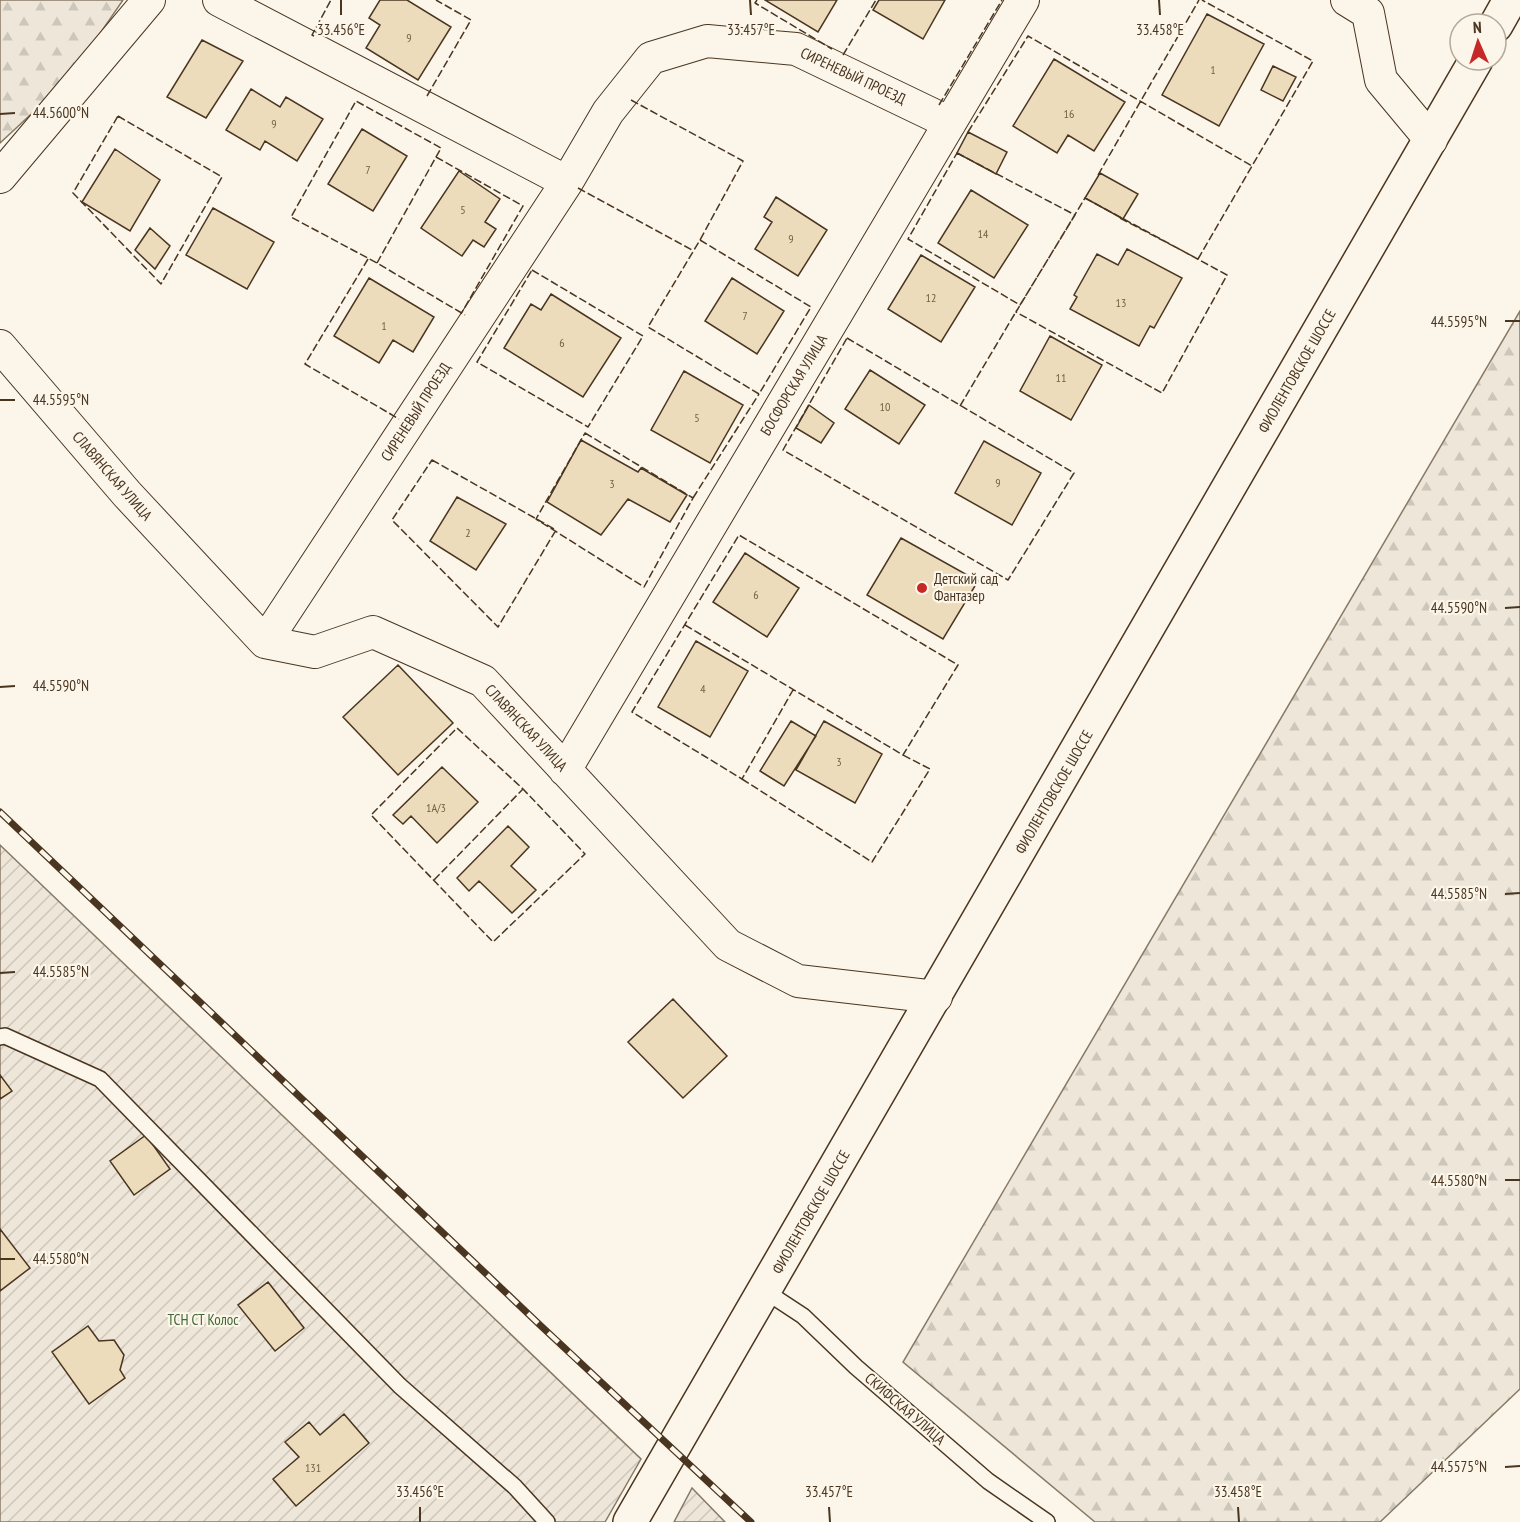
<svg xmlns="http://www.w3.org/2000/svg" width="1520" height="1522" font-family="'PT Sans Narrow',sans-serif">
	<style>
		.forest { fill: url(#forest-firs); stroke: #887966; stroke-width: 1.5 }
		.garden { fill: url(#garden-furrows); stroke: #887966; stroke-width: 1.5 }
		.building { fill: #ecdcbc; stroke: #4a3520; stroke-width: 1.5 }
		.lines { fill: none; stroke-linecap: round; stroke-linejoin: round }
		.lane-casing { stroke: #4a3520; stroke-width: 18 }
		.street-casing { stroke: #4a3520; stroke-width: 34 }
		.secondary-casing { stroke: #4a3520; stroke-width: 36 }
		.lane { stroke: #fbf6e9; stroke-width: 15 }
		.street { stroke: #fbf6e9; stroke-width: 32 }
		.secondary { stroke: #fbf6e9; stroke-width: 33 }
		.rail-casing { stroke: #4a3520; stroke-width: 7 }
		.rail { stroke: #fbf6e9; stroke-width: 4.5; stroke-dasharray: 14; stroke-linecap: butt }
		.fence { stroke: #4a3520; stroke-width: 1.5; stroke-dasharray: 8 3; stroke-linecap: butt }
		.ticks { fill: none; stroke: #4a3520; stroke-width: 2 }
		.poi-dot { fill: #c62828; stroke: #fbf6e9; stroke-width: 2 }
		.labels { text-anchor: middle; stroke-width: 4.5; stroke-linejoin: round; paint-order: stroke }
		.number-label { font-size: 12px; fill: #725f47 }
		.street-label { font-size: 15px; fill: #4a3520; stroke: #fbf6e9 }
		.poi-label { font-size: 15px; fill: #4a3520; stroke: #fbf6e9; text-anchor: start }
		.park-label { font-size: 15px; fill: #436837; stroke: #fbf6e9 }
		.ticks-label { font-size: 15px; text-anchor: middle; fill: #4a3520; stroke: #fbf6e9; stroke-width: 4.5; stroke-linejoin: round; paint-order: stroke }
	</style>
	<defs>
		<pattern id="forest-firs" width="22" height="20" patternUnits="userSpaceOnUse" patternTransform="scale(1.5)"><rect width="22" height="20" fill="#ede6d9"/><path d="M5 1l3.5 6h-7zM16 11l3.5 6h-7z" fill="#cdc6ba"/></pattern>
		<pattern id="garden-furrows" width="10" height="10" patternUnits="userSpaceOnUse" patternTransform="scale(1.5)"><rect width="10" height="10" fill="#ede6d9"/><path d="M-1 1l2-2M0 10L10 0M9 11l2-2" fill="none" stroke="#cdc6ba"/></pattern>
	</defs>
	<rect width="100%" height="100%" fill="#fbf6e9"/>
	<path class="forest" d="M0,0H123L68,80L0,143Z
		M1520,311V1389L1380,1522H1095L903,1362Z"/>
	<path class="garden" d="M0,845L641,1459L605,1522H0Z
		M692,1488L725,1522H674Z"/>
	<path class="building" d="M380,0H407L451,27L418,80L366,48L380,25L369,18Z
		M765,0H837L818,32Z
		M879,0H945L923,39L873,10Z
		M1207,14L1264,44L1219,126L1162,95Z
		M202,40L243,61L206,118L167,97Z
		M1054,59L1125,102L1094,151L1068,135L1057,153L1013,126Z
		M1273,66L1296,77L1283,101L1261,90Z
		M251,89L280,107L286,97L323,119L297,161L265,141L260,150L226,130Z
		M362,129L407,156L373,211L328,184Z
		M968,132L1007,152L996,174L957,153Z
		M115,149L160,180L130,231L82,202Z
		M459,171L500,199L485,222L496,229L484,247L473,240L462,256L421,228Z
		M1100,173L1138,194L1123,219L1085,198Z
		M971,190L1028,225L994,278L938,243Z
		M776,197L827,230L798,276L755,249L772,222L764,217Z
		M213,208L274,242L247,289L186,255Z
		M150,228L170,246L155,269L135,250Z
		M1127,249L1182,278L1154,328L1150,326L1139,346L1070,309L1077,297L1074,295L1097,254L1118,265Z
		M921,255L975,287L941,342L888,309Z
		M369,278L434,317L413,352L393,340L379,363L334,336Z
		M732,278L784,311L757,354L705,321Z
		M551,294L621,338L583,397L504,348L531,304L541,310Z
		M1050,336L1102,365L1071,420L1020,391Z
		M870,370L925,405L899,444L845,409Z
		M684,371L743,405L710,463L651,430Z
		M809,405L834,423L821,443L796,428Z
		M581,440L638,472L641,468L687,495L670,522L628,499L601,535L547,502Z
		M984,441L1041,473L1012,525L955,493Z
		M457,497L506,524L476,570L430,541Z
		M901,538L978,581L943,639L867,595Z
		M745,553L799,588L767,637L713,602Z
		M696,641L748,671L710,737L658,707Z
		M398,665L453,723L398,775L343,717Z
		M791,721L816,736L784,786L760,771Z
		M824,721L882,754L855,803L796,770Z
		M442,767L478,802L437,843L411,816L403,824L393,815Z
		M508,826L529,847L511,866L536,890L512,913L479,881L469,891L457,878Z
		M673,999L727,1056L683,1098L628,1042Z
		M0,1075L12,1091L0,1099Z
		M146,1135L170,1169L134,1195L110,1161Z
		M0,1229L30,1268L0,1291Z
		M268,1282L304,1328L275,1351L238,1305Z
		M88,1326L99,1341L114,1340L124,1355L120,1370L125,1378L89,1404L52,1352Z
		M344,1414L369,1443L296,1506L273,1479L299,1457L285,1442L309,1422L320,1435Z"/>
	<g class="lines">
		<g class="lane-casing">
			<path id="lane" d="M0,1037L5,1036L100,1079L400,1386L515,1487L547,1522
				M765,1291L803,1316L856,1367L988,1481L1047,1522"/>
		</g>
		<g class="street-casing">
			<path id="street" d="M219,0L567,182
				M1347,0L1368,13L1381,80L1431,140
				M0,177L149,0
				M0,346L127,494L265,642L315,652L373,632L483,681L728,945L798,981L936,997
				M265,642L567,182L608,112L651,58L707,41L796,49L950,123
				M565,770L1023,0"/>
		</g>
		<g class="secondary-casing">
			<path id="secondary" d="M1496,25L1510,0
				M630,1522L1476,60"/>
		</g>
		<use href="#lane" class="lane"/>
		<use href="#street" class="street"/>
		<use href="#secondary" class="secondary"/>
		<g class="rail-casing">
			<path id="rail" d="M0,812L541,1326L751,1522"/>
		</g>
		<use href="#rail" class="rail"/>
		<path class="fence" d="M757,0L755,3L832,49
			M314,36L312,35L331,0
			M843,55L876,0
			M427,96L471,20L436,0
			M631,100L743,161L700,240
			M939,105L1002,0
			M118,116L222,177L161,284L73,193Z
			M968,132L1028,36L1252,166
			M957,153L1075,215L1020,305L908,239Z
			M436,157L523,206L461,314
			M1098,175L1199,0
			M578,188L694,251
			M1085,198L1227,275L1162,393L1016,312Z
			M1120,218L1198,259L1313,61L1202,0
			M700,240L811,307L759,394L648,327Z
			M368,259L305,364L399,419
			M377,263L441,148L356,101L291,217L377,263L465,315
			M532,270L643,336L588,427L477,362Z
			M847,338L1074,473L1008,580L783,450Z
			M960,406L1017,310
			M585,433L693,498L644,587L536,519Z
			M432,460L556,530L498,627L392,520Z
			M693,498L759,394
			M685,625L903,755L958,665L739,535L632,712L742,779L793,690
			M742,779L872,862L930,769L903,755
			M434,880L523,789L457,728L371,815L493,942L585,854L523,789"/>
	</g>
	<path class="ticks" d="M341,0V15M750,0L751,15M1159,0L1160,15M0,114L15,113M1505,321H1520M0,400H15M1505,608L1520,607M0,687L15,686M1505,894L1520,893M0,973L15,972M1505,1180H1520M0,1259H15M1505,1467L1520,1466M420,1507V1522M829,1507L830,1522M1238,1507L1239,1522"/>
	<circle class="poi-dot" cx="922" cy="588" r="6"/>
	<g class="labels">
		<g class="number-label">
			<text x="409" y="42">9</text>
			<text x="1213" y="74">1</text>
			<text x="1069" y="118">16</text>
			<text x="274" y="128">9</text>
			<text x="368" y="174">7</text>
			<text x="463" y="214">5</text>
			<text x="983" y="238">14</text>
			<text x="791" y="243">9</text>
			<text x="931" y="302">12</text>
			<text x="1121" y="307">13</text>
			<text x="745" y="320">7</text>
			<text x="384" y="330">1</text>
			<text x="562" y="347">6</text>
			<text x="1061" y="382">11</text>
			<text x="885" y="411">10</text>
			<text x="697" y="422">5</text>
			<text x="998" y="487">9</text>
			<text x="612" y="488">3</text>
			<text x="468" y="537">2</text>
			<text x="756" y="599">6</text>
			<text x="703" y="693">4</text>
			<text x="839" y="766">3</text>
			<text x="436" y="812">1А/3</text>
			<text x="313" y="1472">131</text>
		</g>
		<g class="street-label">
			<text transform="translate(853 76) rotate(25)" y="5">СИРЕНЕВЫЙ ПРОЕЗД</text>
			<text transform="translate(1297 371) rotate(-60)" y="5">ФИОЛЕНТОВСКОЕ ШОССЕ</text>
			<text transform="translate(794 385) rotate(-59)" y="5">БОСФОРСКАЯ УЛИЦА</text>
			<text transform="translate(416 412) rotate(-57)" y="5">СИРЕНЕВЫЙ ПРОЕЗД</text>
			<text transform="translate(112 476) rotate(49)" y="5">СЛАВЯНСКАЯ УЛИЦА</text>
			<text transform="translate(526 728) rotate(47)" y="5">СЛАВЯНСКАЯ УЛИЦА</text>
			<text transform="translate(1054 792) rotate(-60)" y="5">ФИОЛЕНТОВСКОЕ ШОССЕ</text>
			<text transform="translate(811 1212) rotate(-60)" y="5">ФИОЛЕНТОВСКОЕ ШОССЕ</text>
			<text transform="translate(905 1409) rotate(41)" y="5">СКИФСКАЯ УЛИЦА</text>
		</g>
		<g class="poi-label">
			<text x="934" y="584">Детский сад<tspan x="934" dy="17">Фантазер</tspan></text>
		</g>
		<g class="park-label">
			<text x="203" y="1325">ТСН СТ Колос</text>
		</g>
	</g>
	<g class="ticks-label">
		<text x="341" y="35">33.456°E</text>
		<text x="751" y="35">33.457°E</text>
		<text x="1160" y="35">33.458°E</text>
		<text x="61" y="118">44.5600°N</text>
		<text x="1459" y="327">44.5595°N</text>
		<text x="61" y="405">44.5595°N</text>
		<text x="1459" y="613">44.5590°N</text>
		<text x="61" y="691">44.5590°N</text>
		<text x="1459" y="899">44.5585°N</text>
		<text x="61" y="977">44.5585°N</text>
		<text x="1459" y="1186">44.5580°N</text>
		<text x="61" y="1264">44.5580°N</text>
		<text x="1459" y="1472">44.5575°N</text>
		<text x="420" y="1497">33.456°E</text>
		<text x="829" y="1497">33.457°E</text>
		<text x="1238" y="1497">33.458°E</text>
	</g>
	<g transform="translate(1478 42) rotate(357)"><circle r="28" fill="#fbf6e9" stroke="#b4a999" stroke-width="1.5"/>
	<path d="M0-4.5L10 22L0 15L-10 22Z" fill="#c62828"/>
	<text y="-9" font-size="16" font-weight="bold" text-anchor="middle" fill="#4a3520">N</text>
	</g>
</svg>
